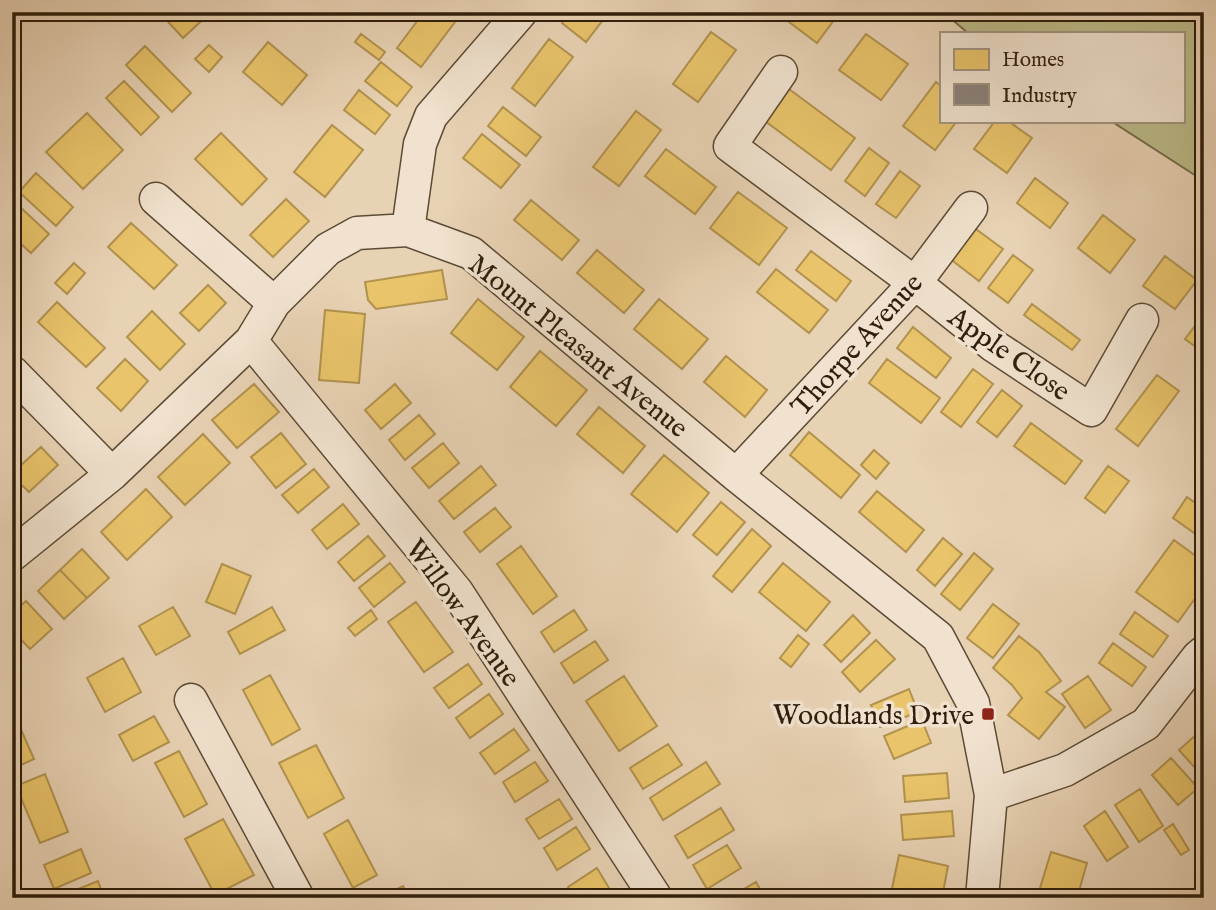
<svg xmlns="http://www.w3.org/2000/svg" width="1216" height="910" font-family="'IM FELL English',serif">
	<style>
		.green { fill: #bbba89; stroke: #746c4a; stroke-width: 2 }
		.homes { fill: #e9c46a; stroke: #b1924e; stroke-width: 2 }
		.industry { fill: #8a817c; stroke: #6e635a; stroke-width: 2 }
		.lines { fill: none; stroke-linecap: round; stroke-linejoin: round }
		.minor-casing { stroke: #5c4b35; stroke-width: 35 }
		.minor { stroke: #f0e2ce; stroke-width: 32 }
		.poi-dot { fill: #8f2418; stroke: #f0e2ce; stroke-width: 2.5 }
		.labels { text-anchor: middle; stroke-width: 7; stroke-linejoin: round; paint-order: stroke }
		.street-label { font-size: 28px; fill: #2e1e0b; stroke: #f0e2ce }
		.poi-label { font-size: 28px; fill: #2e1e0b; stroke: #f0e2ce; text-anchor: end }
	</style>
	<rect width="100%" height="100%" fill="#e8d2b4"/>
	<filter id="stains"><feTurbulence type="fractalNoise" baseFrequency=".00286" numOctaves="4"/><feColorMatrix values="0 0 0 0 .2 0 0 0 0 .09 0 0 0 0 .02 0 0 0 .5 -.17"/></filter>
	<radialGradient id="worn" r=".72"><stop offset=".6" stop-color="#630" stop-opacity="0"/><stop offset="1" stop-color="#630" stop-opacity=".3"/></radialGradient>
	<path class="green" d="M943,12H1204V181L1111,121H1183V33H968Z"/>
	<path class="homes" d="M159,12H211L183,38Z
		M424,12H450L458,18L421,67L397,48Z
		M570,12H609L586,42L562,23Z
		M753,12H771L765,21Z
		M795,12H840L817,43L789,22Z
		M711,32L736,50L698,102L673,84Z
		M361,34L385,52L379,60L355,42Z
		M866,34L908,64L881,100L839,70Z
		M549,39L573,57L535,106L512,88Z
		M268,42L307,75L282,105L243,72Z
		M209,45L222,57L209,72L195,59Z
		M145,46L191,93L172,112L126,65Z
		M381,62L412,87L397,106L365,81Z
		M124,81L159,117L141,135L106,98Z
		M936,82L941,86V121H957L935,150L903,126Z
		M789,89L855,138L831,170L765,121Z
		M359,90L390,115L375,134L344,110Z
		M503,107L541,137L526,156L488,126Z
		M636,111L661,130L619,186L593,167Z
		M87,113L123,150L83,189L46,152Z
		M995,121H1008L1032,138L1007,173L974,149Z
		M332,125L363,150L325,197L294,172Z
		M221,133L267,179L242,205L195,159Z
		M482,134L520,165L501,188L463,158Z
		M869,148L889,163L865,196L845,181Z
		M666,149L716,187L695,214L645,176Z
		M900,171L920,186L896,218L876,204Z
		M36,173L73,207L56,226L19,192Z
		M1035,178L1068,203L1050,228L1017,203Z
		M738,192L787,228L759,265L710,228Z
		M286,199L309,221L273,257L250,235Z
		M531,200L579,240L562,260L514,220Z
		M19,206L49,234L31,253L12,236V213Z
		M1103,215L1135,240L1110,273L1078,248Z
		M131,223L177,265L154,289L108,247Z
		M973,227L1003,249L979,281L949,258Z
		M597,250L644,290L624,313L577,273Z
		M811,251L851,281L836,301L796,270Z
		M1013,255L1033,270L1008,303L988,288Z
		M1165,256L1197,280L1175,309L1143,286Z
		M74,263L85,273L67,294L55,283Z
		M776,269L828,310L809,333L757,292Z
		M442,270L447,299L376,309L368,300L365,282Z
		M208,285L226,303L199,331L180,313Z
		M478,299L524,337L497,370L451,333Z
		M659,299L708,339L682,369L634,329Z
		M57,302L105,348L86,367L38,322Z
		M1032,304L1080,340L1072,350L1024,315Z
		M325,310L365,314L359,383L319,380Z
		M152,311L185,344L160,370L127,337Z
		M1204,314V353L1185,339Z
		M913,327L951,358L936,378L897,348Z
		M540,351L587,390L556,426L510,387Z
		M726,356L767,390L745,417L704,382Z
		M125,359L148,381L121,411L97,388Z
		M887,359L940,398L921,423L869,383Z
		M973,369L993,384L961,427L941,412Z
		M1157,375L1179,391L1138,446L1116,429Z
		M254,384L279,412L237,448L212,420Z
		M395,384L411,403L381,429L365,410Z
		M1002,390L1022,406L997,437L977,422Z
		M599,407L645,446L623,473L577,434Z
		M419,415L435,434L405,460L389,440Z
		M1031,423L1082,461L1065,484L1014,446Z
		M809,432L860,475L841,498L790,455Z
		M281,433L306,464L276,488L251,457Z
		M203,434L230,463L185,505L158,477Z
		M443,443L459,463L429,488L412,468Z
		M41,447L58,465L29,492L23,486L15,492L12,489V455L21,465Z
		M874,450L889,463L876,479L861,465Z
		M664,455L709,493L677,532L631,494Z
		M481,466L496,485L454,519L439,501Z
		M1108,466L1129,481L1105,513L1085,498Z
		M314,469L329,487L298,513L282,495Z
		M146,489L172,517L127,560L101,532Z
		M877,491L924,530L906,552L859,512Z
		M1187,497L1204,509V540L1173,518Z
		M721,502L745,522L717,555L693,535Z
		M343,504L359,524L327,549L312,530Z
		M495,508L511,527L480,552L464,532Z
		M752,529L771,546L732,592L713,576Z
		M368,536L385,556L354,581L338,562Z
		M943,538L962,554L935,586L917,570Z
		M1174,540L1204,562V586L1178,622L1136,592Z
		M521,546L557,596L533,614L497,564Z
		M82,549L109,578L87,598L60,570Z
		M974,553L993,569L960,610L941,594Z
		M390,563L405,582L374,607L359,588Z
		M783,563L830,602L806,631L759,592Z
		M222,564L251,576L235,614L206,602Z
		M60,570L87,598L64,619L38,591Z
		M26,601L52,629L30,649L12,630V614Z
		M416,602L453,652L424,672L388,622Z
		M993,604L1019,624L993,658L967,638Z
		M173,607L190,636L156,655L139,626Z
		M272,607L285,630L240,654L228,632Z
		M371,610L377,619L355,636L348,628Z
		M574,610L587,630L554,652L541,632Z
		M1135,612L1168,636L1153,657L1120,634Z
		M853,615L870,633L841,662L824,645Z
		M798,635L809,644L791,667L780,658Z
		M1019,636L1039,652L1061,681L1046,692L1065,707L1039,739L1008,715L1022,698L1012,685L993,668Z
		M876,640L895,659L860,692L842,672Z
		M595,641L608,660L574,683L561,663Z
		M1113,643L1146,667L1132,686L1099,663Z
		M123,658L141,692L105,712L87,678Z
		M468,664L482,684L449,708L434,688Z
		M270,675L300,729L272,745L243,690Z
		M624,676L657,726L619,751L586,701Z
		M1088,676L1111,710L1085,728L1062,694Z
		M909,689L918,712L880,727L871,705Z
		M489,694L503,714L470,738L456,718Z
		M12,709L34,759L12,769Z
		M154,716L169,742L133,761L119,735Z
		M922,720L931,743L894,759L884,736Z
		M514,729L529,750L495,774L480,753Z
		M1197,734L1204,742V778L1179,750Z
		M668,744L682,765L643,789L630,768Z
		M316,745L344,798L308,818L279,763Z
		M179,751L207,804L184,817L155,763Z
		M1171,758L1198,788L1178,805L1152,775Z
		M535,762L548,781L515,802L503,782Z
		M706,762L720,784L663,820L650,798Z
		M947,773L949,798L905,802L903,776Z
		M45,774L68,832L40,843L16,786Z
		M1140,789L1163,826L1139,842L1115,805Z
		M559,799L572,819L539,839L526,819Z
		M721,808L734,830L688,858L675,836Z
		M952,811L954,836L903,840L901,815Z
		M1105,811L1128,847L1107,861L1084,826Z
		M223,819L254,875L215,895L185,839Z
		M348,820L377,875L353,888L324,834Z
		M1173,824L1189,850L1181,855L1164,830Z
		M576,827L590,849L557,870L544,848Z
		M727,845L741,868L707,889L693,865Z
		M81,849L91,873L54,889L44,865Z
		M1051,852L1087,863L1077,898H1037Z
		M899,855L948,866L942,898H890Z
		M597,868L615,898H575L568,887Z
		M98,881L104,898H56Z
		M756,882L765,898H729Z
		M403,886L409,898H379Z"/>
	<path class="industry" d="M1204,436V454L1195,447Z"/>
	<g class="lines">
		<g class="minor-casing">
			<path id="minor" d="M781,72L730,146L915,283L994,346L1091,410L1142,320
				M156,199L274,303
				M408,230L420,144L431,116L521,12
				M251,341L457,592L656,898
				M12,372L112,474
				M736,475L915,283L971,208
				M12,555L112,474L251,341L274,303L328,249L357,233L408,230L471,253L736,475L938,637L973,703L991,795L982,898
				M191,700L298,898
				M991,795L1065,770L1146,724L1198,657L1204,652"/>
		</g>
		<use href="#minor" class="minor"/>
	</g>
	<rect class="poi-dot" x="981" y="707" width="14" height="14" rx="3.5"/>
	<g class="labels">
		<g class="street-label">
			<text transform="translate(856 344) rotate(-48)" y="10">Thorpe Avenue</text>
			<text transform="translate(579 345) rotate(39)" y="10">Mount Pleasant Avenue</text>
			<text transform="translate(1010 353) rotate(35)" y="10">Apple Close</text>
			<text transform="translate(464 612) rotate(54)" y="10">Willow Avenue</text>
		</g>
		<g class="poi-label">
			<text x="974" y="724">Woodlands Drive</text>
		</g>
	</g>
	<rect width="1216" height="910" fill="none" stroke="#e8d2b4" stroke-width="42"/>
	<rect x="14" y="14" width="1188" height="882" fill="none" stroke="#2e1e0b" stroke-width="3.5"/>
	<rect x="21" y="21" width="1174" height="868" fill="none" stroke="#2e1e0b" stroke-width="2"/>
	<rect x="940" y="32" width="245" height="91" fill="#f0e2ce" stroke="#a29480" stroke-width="2"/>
	<rect x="954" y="49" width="35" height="21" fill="#e9c46a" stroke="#a29480" stroke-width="2"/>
	<text x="1002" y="66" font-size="21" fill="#2e1e0b">Homes</text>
	<rect x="954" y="84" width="35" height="21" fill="#8a817c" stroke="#a29480" stroke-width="2"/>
	<text x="1002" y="102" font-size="21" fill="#2e1e0b">Industry</text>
	<rect width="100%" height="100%" filter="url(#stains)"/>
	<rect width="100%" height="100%" fill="url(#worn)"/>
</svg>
